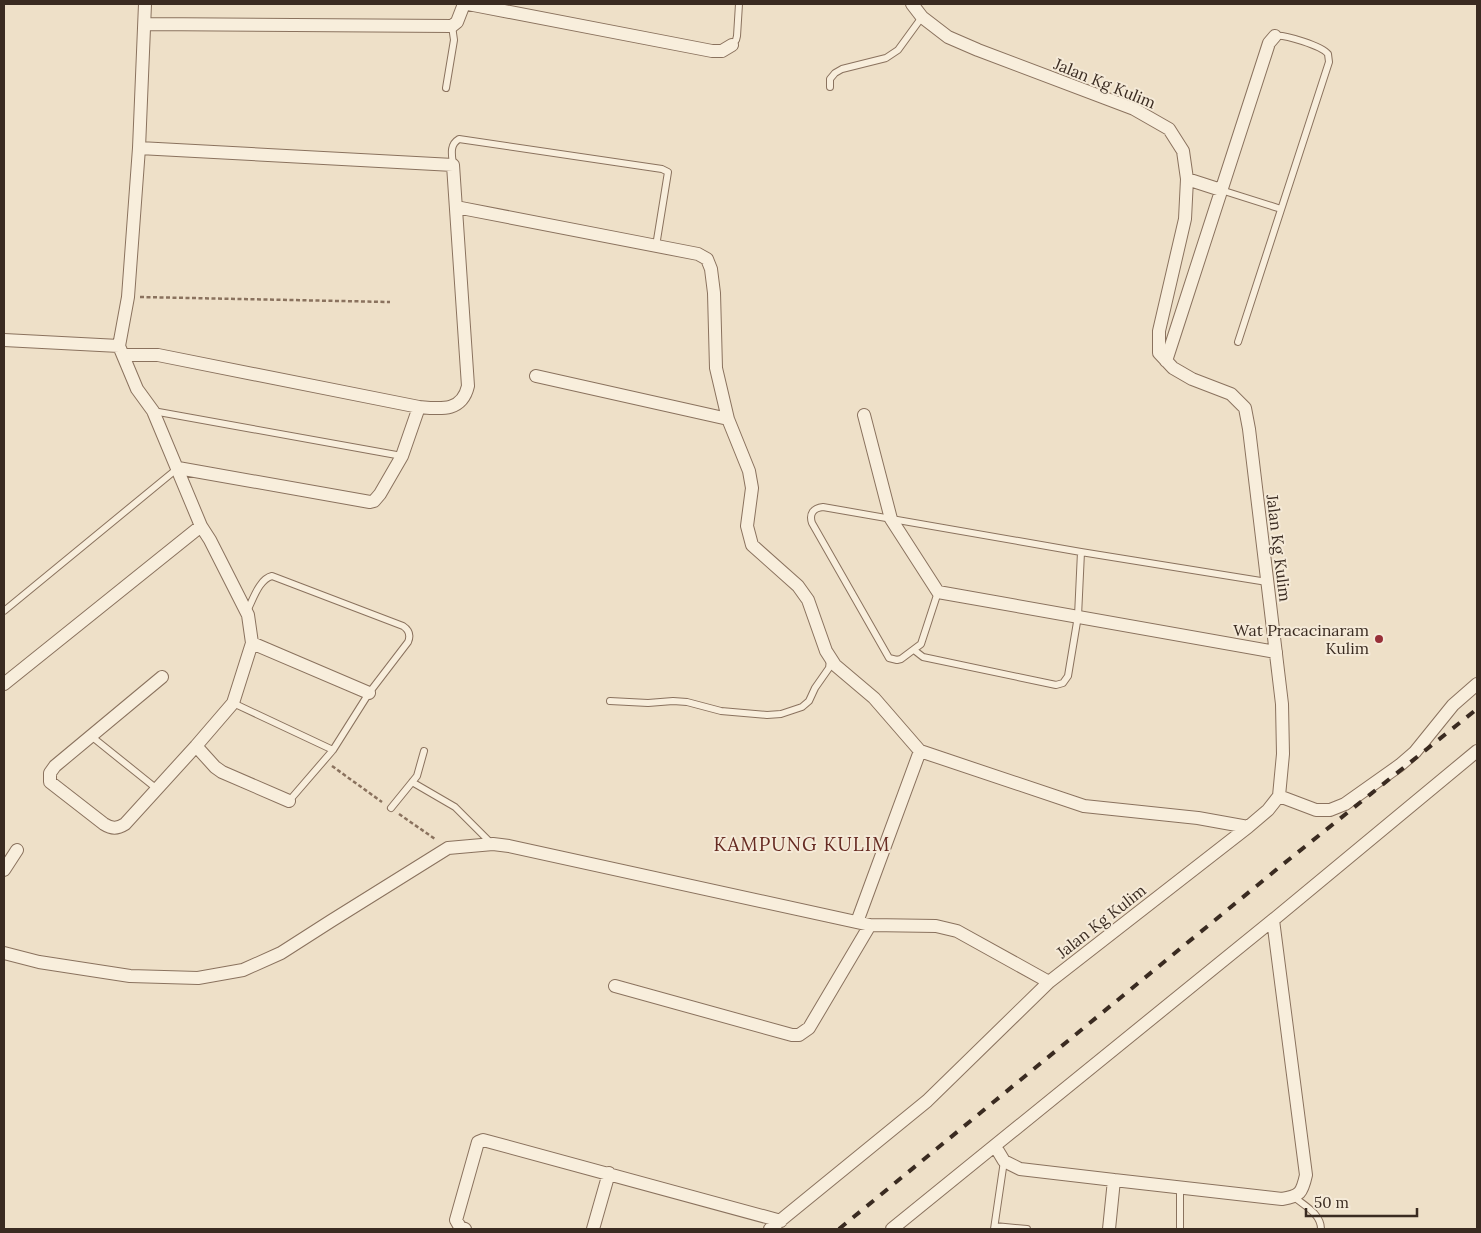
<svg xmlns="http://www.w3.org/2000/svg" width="1481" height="1233" font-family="Lora,serif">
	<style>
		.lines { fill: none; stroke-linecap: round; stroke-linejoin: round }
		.service-casing { stroke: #8a725e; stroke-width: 8 }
		.minor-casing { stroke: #8a725e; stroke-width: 14 }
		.path { stroke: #8a725e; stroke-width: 2.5; stroke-dasharray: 4 2.5; stroke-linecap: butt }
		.service { stroke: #f8eedc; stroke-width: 6 }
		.minor { stroke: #f8eedc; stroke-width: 12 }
		.rail { stroke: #3a2b21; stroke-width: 4; stroke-dasharray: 9 9; stroke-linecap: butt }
		.poi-dot { fill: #972f38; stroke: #f5ead8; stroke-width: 2 }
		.labels { text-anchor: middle; stroke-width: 4; stroke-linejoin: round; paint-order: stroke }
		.street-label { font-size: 16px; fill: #3a2b21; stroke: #f5ead8 }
		.poi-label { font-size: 16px; fill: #3a2b21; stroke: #f5ead8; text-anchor: end }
		.quarter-label { font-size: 19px; letter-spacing: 1px; fill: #662a21; stroke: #f5ead8 }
	</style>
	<rect width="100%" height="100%" fill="#eee0c8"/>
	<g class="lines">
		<g class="service-casing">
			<path id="service" d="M732,45L736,40L737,36L739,4
				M830,87V79L835,73L842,69L886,58L898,50L922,17
				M446,88L454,40L452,26
				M453,165C452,155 449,145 459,139L662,169L668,172L656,246
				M1221,190L1281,209
				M1238,342L1329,62L1328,54C1322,46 1284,34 1275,36
				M153,411L402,456
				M938,592L921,644L901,659L897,660L889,658L812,523C809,514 813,508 823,507L1081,552L1267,582
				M4,611L178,468
				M247,611C253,600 259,579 272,576L403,626C409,630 411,635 408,642L369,693L333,750L289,801
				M914,650L923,657L1056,685L1063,683L1068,676L1078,616L1081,552
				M610,701L648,703L673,701L687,702L721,711L767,715L781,714L802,707L809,701L815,688L829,668L830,660
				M233,703L333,750
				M91,736L157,789
				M412,782L455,807L492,844
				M391,808L417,776L424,751
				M1180,1187V1229
				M1294,1197C1305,1206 1321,1214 1321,1229
				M995,1226L1027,1229
				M994,1229L1004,1161"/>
		</g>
		<g class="minor-casing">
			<path id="minor" d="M145,4L139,148L128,297L119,346L137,389L153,411L201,526L210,540L248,615L252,643L233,703L196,746L125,824C117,829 112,829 104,824L50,782V773L55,766L162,677
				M468,4L712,51H722L732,45
				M145,24L452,26L457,22L464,4
				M139,148L453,165L468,386C462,412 441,409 419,407
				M1187,179L1221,190
				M456,207L698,254L707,259L711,269L714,293L716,368L728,419L749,471L752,488L747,526L752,545L798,586L808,600L826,651L835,665L874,698L920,751L1084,806L1198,818L1248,827
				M4,340L119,346
				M123,355H158L419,407L402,456L380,494L374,501L370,502L178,468
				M1166,361L1269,43L1275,36
				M536,376L728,419
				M864,415L891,519L938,592L1276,652
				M252,643L369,693
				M4,684L201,526
				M196,746L215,767L222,772L289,801
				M1279,796L1316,810H1330L1345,804L1400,765L1415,752L1453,705L1477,684
				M4,870L17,850
				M857,922L920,751
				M4,953L39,962L130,976L198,978L243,970L281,953L331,921L448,848L493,844L509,846L870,925L936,926L957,931L1049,982
				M615,986L792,1035H799L809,1028L870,925
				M995,1146L1004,1161L1020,1169L1114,1180L1109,1229
				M1114,1180L1282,1199C1300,1196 1302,1193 1306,1175L1273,920
				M465,1229L460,1227L456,1220L478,1142L483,1140L781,1221
				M593,1229L609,1173
				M770,1229L927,1101L1049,982L1248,827L1268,810L1279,796L1283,754L1282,704L1249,429L1245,408L1231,394L1192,379L1173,368L1159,353V331L1185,219L1187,179L1183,151L1169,129L1134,109L978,50L948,37L922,17L912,4
				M892,1229L1273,920L1477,751"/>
		</g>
		<path class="path" d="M140,297L390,302
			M332,766L382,802
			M399,814L435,839"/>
		<use href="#service" class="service"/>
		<use href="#minor" class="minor"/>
		<path class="rail" d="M839,1229L1282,865L1477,709"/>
	</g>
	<circle class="poi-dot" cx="1379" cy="639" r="5"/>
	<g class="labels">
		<g class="street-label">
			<text transform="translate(1105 83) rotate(22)" y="6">Jalan Kg Kulim</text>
			<text transform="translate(1279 548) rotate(83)" y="6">Jalan Kg Kulim</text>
			<text transform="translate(1101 921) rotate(-38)" y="6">Jalan Kg Kulim</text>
		</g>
		<g class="poi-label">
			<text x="1369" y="636">Wat Pracacinaram<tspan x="1369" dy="18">Kulim</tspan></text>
		</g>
		<g class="quarter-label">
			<text x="802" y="851">KAMPUNG KULIM</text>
		</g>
	</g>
	<rect width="1481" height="1233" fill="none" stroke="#3a2b21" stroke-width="10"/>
	<path d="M1306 1208v8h111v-8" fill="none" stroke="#3a2b21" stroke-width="2.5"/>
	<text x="1314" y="1208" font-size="15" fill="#3a2b21" stroke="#f5ead8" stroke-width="4" paint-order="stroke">50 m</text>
</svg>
